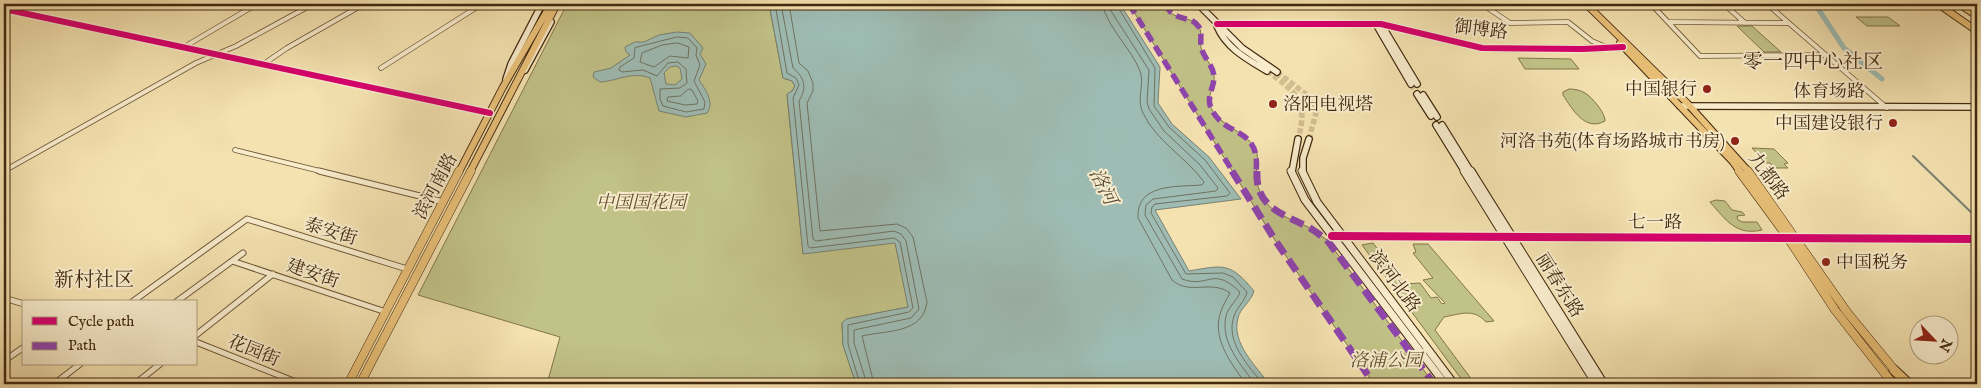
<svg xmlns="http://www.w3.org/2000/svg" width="1981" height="388" font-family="'IM FELL English','Noto Serif SC',serif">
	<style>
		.green { fill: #c1c287; stroke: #82754b }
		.water { fill: #9ebcb4; stroke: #798172; fill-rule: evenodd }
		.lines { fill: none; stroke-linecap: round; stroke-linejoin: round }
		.shore { stroke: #707262; stroke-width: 1 }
		.stream { stroke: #798172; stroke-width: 2 }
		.canal { stroke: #9ebcb4; stroke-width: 5 }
		.secondary-tunnel { stroke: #d0bd90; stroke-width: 5.5; stroke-dasharray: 5.5 2.5; stroke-linecap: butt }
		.street-far1-casing { stroke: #6e5637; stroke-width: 5.5 }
		.street-casing { stroke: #6e5637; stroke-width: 7 }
		.secondary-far1-casing { stroke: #42280f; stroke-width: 8 }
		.secondary-casing { stroke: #42280f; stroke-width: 9 }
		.primary-far1-casing { stroke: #42280f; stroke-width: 8 }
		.primary-casing { stroke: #42280f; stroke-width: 9 }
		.highway-casing { stroke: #42280f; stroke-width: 11 }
		.street-far1 { stroke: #f8eccc; stroke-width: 4 }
		.street { stroke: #f8eccc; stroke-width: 5 }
		.secondary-far1 { stroke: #f8eccc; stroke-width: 5.5 }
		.secondary { stroke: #f8eccc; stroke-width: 7 }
		.primary-far1 { stroke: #eac178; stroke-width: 6 }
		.primary { stroke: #eac178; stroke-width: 8 }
		.highway { stroke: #eac178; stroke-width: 9 }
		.quiet-far1 { stroke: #8e44ad; stroke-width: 5.5; stroke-dasharray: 11 5.5; stroke-linecap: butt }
		.quiet { stroke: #8e44ad; stroke-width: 7; stroke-dasharray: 14 7; stroke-linecap: butt }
		.cycleway-far1-casing { stroke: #f8eccc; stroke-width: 9 }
		.cycleway-casing { stroke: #f8eccc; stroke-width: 11 }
		.cycleway-far1 { stroke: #d6006c; stroke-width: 6 }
		.cycleway { stroke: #d6006c; stroke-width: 8 }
		.poi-dot { fill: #8f2418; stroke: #f8eccc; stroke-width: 2 }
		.labels { text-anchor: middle; stroke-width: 4; stroke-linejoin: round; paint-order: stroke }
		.street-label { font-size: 18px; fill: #42280f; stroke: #f8eccc }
		.poi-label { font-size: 18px; fill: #42280f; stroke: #f8eccc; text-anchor: end }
		.park-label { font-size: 18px; font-style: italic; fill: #624e2d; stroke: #f8eccc }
		.water-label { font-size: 19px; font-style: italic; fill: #594d38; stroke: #f8eccc }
		.quarter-label { font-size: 20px; fill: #42280f; stroke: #f8eccc }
	</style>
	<rect width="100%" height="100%" fill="#f4e2b0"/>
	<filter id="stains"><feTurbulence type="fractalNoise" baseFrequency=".004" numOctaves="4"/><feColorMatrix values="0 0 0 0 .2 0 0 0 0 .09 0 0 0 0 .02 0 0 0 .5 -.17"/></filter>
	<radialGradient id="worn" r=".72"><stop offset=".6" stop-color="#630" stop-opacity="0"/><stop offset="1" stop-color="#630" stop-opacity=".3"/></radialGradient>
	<path class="green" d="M567,4H769L783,78L792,81L795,86L792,91L787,95L803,253L895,242L909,307L846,319L842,323L843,345L856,384H547L560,337L418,295Z
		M1129,4H1165C1168,8 1170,13 1174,15C1183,20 1196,18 1200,29C1202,35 1200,42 1201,48C1204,58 1212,64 1214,75C1216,87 1205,96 1211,108C1219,125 1242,130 1253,145C1262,156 1254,170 1257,182C1263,212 1285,216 1308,227C1315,231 1321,236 1327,240L1434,384H1374L1275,240Z
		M1856,17H1888L1900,26H1867Z
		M1737,26H1752L1781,52H1764Z
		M1518,58L1571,59L1579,69H1525Z
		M1569,89C1574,89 1580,90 1585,93C1592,97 1606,114 1605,121C1585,132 1572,109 1563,95V92Z
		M1752,148L1774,149L1788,163L1784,164L1788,168H1774L1770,163H1766Z
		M1716,200L1725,201L1732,210L1742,212L1745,215L1737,216L1738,220L1743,222H1757L1762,230C1736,236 1726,220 1710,202Z
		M1373,243L1404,284L1420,283L1431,298L1437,297L1442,304L1445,303L1423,280L1433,278L1413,253L1416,252L1413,244H1428L1494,321L1486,322C1474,308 1460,314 1444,317L1435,330L1475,384H1465L1362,245Z"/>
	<path class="water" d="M769,4H1120L1160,67L1158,103L1172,124L1209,157L1241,199L1155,210L1189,271C1224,265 1230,262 1254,291C1251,302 1240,308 1238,318C1231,343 1256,366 1269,384H856L843,345L842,323L846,319L908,307L895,243L803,254L787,94L792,91L795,86L792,81L783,78Z
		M677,32L690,33L703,48L700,54L706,64L699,80C705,89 715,102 707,113L686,117L659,111L650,78C633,71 617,81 600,82L593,77L594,72L611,68L630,55L626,52L625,47L635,42H644L659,35ZM676,66L680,68L682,79L675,85L666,84L664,73L670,67Z"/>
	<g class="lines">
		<path class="shore" d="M775,4L787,73L796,78L799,85L793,98L808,246L810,248L894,238L900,242L913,308L909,312L848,325V344L860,384
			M781,4L793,68C805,78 807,88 799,101L813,239L816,241L894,231L901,234L906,241L919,309L911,318L854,330V343L867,384
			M789,4L799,63L808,71L813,83V91L807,103L820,231L897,224L906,228L913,237L927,302C923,334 887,330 862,336L874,384
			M1102,4C1109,30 1131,48 1140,71C1145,84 1136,100 1143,113C1156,141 1186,157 1204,182L1202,185C1177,187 1136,183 1138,218L1172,280C1190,296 1211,279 1230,293C1227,299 1223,305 1221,311C1211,338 1231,363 1246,384
			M1109,4L1111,11L1149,70L1147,102L1149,109L1164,131L1200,165L1218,188L1216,191L1153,199L1146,205L1145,215L1182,279C1209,289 1212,265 1240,292C1237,301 1228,307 1226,316C1220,342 1241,365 1255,384
			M1116,4L1155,68L1154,106L1169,127L1205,160L1230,193L1227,196L1155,204L1152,207L1151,213L1186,274L1223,273L1233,277L1247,292C1245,301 1237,307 1234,316C1225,342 1248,365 1263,384
			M677,37L688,38L697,48L696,55L700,65L694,81L705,102L704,109L686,112L663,106L660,99V89L680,88L687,83L686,69L678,62L668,63L657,76L643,70L622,72L619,70L620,67L634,58L635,48Z
			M678,43L689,47L688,58L670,56L654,67L640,62L642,53L662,45Z
			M689,89L692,90L698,101L697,104L685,105L667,101L668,97L680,96Z"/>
		<path class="stream" d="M1913,156L1977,218"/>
		<path class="canal" d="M1815,4L1844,48L1882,79"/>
		<path class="secondary-tunnel" d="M1267,71C1296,92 1309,101 1298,139
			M1277,72L1307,95L1316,113L1309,139
			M1411,84L1417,94"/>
		<g class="street-far1-casing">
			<path id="street-far1" d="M1482,4L1510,23L1568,22L1592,41L1606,47
				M1651,4L1700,56L1826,55
				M1724,4L1745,23
				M1767,4L1887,108
				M4,9L490,113
				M1669,22L1789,23
				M184,47L257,4
				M262,65L287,48L364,4
				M381,68L482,4
				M235,150L324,172
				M4,171L196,63L236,46L313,4"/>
		</g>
		<g class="street-casing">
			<path id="street" d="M319,171L444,202
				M232,261L386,312
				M4,298L24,304
				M132,302L247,219L407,269
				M176,302L243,253
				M196,335L273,274
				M196,342L301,384
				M4,361L24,347
				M54,384L80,364
				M135,384L160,364"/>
		</g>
		<g class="secondary-far1-casing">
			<path id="secondary-far1" d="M1198,4L1242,48L1277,72
				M1217,24H1381L1482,48L1583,49L1623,47
				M1376,24L1411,84
				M1381,24L1417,84
				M1217,26C1226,48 1247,59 1267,71
				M525,70L551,22
				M506,79L511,64L542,4
				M1417,94L1431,116
				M1423,95L1437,117
				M1680,106L1977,107
				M1436,125L1465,172
				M1442,125L1471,172
				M1292,172L1298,139
				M1303,172V158L1309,139"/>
		</g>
		<g class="secondary-casing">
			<path id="secondary" d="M1291,171L1305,200L1445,384
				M1302,171L1317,202L1454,384
				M1464,171L1596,384
				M1471,171L1604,384
				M1332,236L1977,239"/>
		</g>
		<g class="primary-far1-casing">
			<path id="primary-far1" d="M1586,4L1687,103L1749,172
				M1938,4L1977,31
				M1959,4L1977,16
				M1620,43L1733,162L1740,172
				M459,172L503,87L551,4
				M470,172L557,4"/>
		</g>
		<g class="primary-casing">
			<path id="primary" d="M1739,171L1786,235L1835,310L1893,384
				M1748,171L1847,312L1897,373
				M348,384L459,171
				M360,384L471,171"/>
		</g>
		<g class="highway-casing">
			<path id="highway" d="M1894,370L1909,384"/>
		</g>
		<use href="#street-far1" class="street-far1"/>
		<use href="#street" class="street"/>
		<use href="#secondary-far1" class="secondary-far1"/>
		<use href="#secondary" class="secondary"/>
		<use href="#primary-far1" class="primary-far1"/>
		<use href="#primary" class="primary"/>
		<use href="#highway" class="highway"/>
		<path class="quiet-far1" d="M1129,4L1233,172
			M1165,4C1167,7 1169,11 1172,13C1180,20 1193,17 1199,27C1203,34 1199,42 1202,50C1205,59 1214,67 1214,77C1214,88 1206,97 1211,108C1225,139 1261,125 1256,172"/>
		<path class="quiet" d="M1232,171L1275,240L1374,384
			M1257,171C1255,207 1281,213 1308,227C1314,230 1321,236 1327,240L1434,384"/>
		<g class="cycleway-far1-casing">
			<path id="cycleway-far1" d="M4,9L490,113
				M1217,24H1381L1482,48L1583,49L1623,47"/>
		</g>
		<g class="cycleway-casing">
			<path id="cycleway" d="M1332,236L1977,239"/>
		</g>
		<use href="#cycleway-far1" class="cycleway-far1"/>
		<use href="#cycleway" class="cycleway"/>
	</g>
	<g class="poi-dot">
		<circle cx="1707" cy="89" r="5"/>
		<circle cx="1273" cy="104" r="5"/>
		<circle cx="1893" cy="123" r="5"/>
		<circle cx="1735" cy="141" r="5"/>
		<circle cx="1826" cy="262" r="5"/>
	</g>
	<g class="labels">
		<g class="street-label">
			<text transform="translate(1481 29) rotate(7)" y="6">御博路</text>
			<text x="1829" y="97">体育场路</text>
			<text transform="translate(1769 176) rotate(53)" y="6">九都路</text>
			<text transform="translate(435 186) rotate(-62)" y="6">滨河南路</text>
			<text x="1655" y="228">七一路</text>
			<text transform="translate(331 231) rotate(17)" y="6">泰安街</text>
			<text transform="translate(313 273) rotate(19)" y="6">建安街</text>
			<text transform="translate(1395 281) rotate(53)" y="6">滨河北路</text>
			<text transform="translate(1560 285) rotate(58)" y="6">丽春东路</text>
			<text transform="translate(254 350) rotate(22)" y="6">花园街</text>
		</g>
		<g class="poi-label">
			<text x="1697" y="95">中国银行</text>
			<text x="1283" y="110" text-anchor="start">洛阳电视塔</text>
			<text x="1883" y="129">中国建设银行</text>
			<text x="1725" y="147">河洛书苑(体育场路城市书房)</text>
			<text x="1836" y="268" text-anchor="start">中国税务</text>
		</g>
		<g class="park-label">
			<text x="641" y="208">中国国花园</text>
			<text x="1386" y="366">洛浦公园</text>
		</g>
		<g class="water-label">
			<text transform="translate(1104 186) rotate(63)" y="7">洛河</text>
		</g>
		<g class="quarter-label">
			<text x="1813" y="68">零一四中心社区</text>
			<text x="94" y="286">新村社区</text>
		</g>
	</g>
	<rect width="1981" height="388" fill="none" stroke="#f4e2b0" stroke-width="20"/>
	<rect x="5" y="5" width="1971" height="378" fill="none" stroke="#42280f" stroke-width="2.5"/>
	<rect x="10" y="10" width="1961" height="368" fill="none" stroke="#42280f"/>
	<rect x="22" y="300" width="175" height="65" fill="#f8eccc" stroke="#af9e80"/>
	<rect x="32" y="317" width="25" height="8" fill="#d6006c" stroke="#af9e80"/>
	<text x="68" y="326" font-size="15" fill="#42280f">Cycle path</text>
	<rect x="32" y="342" width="25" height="8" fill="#8e44ad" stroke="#af9e80"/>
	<text x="68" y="350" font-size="15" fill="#42280f">Path</text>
	<g transform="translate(1934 340) rotate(115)"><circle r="24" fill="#f8eccc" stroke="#af9e80"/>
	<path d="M0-4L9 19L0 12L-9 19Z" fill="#8f2418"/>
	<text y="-8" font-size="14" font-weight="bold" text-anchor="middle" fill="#42280f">N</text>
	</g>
	<rect width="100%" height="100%" filter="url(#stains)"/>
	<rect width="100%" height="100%" fill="url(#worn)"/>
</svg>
